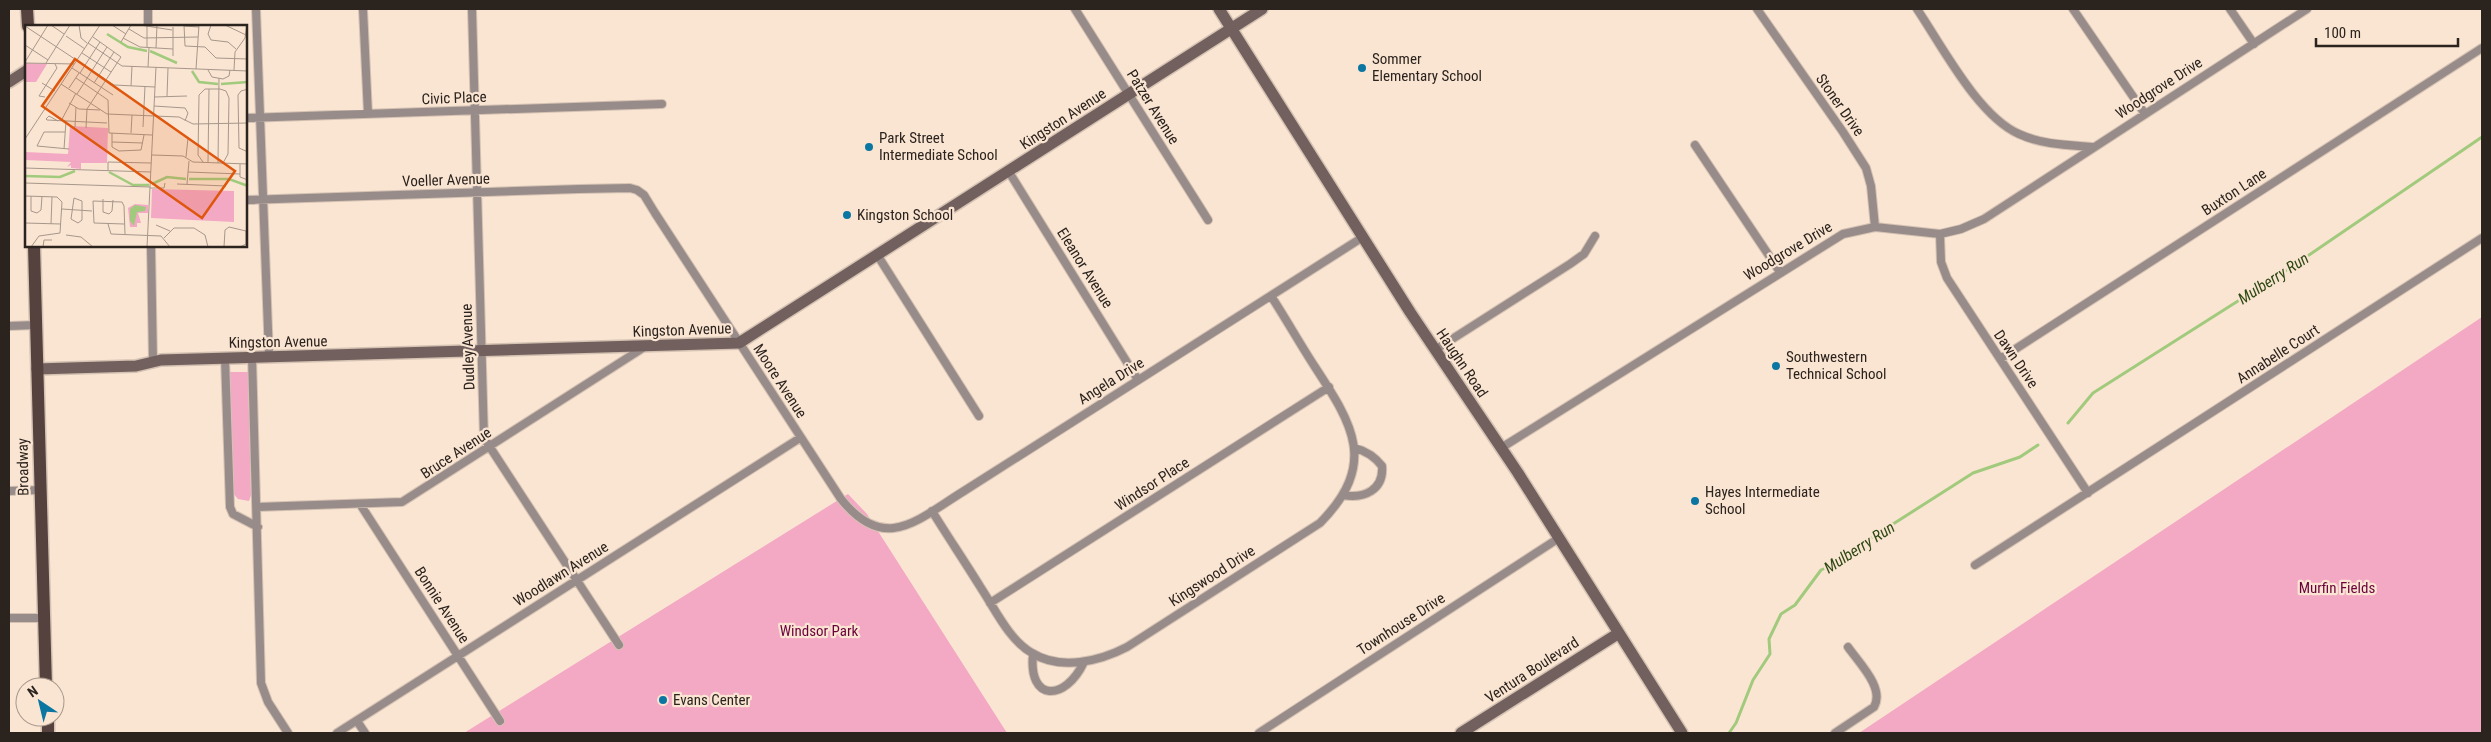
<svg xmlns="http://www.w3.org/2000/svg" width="2491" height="742" font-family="'Roboto Condensed',sans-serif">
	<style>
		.green { fill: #f3a8c4 }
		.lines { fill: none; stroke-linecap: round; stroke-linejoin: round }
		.stream { stroke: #a1ca7d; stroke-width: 3 }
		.street-casing { stroke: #d5c2b2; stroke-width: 10 }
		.secondary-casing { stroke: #d5c2b2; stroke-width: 14 }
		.primary-casing { stroke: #d5c2b2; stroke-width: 15 }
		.street { stroke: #988c8a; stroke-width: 8 }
		.secondary { stroke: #71605d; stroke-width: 11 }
		.primary { stroke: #55413e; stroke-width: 12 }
		.poi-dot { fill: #0b76a1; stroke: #fae5d3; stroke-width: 2 }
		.labels { text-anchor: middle; stroke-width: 4.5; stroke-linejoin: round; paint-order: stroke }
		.poi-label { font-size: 15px; fill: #2b231d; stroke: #fae5d3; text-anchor: start }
		.street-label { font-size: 15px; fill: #2b231d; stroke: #fae5d3 }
		.park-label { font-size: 15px; fill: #6b003c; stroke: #fae5d3 }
		.water-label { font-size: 16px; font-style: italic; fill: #2f4913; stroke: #fae5d3 }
		.inset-river { fill: none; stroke: #a1ca7d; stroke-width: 2.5 }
		.inset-road { fill: none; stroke: #a7978a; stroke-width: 1 }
		.view { fill: #df560d; fill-opacity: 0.15; stroke: #df560d; stroke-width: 2.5 }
		.inset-edge { fill: none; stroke: #2b231d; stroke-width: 2.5 }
	</style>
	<rect width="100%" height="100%" fill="#fae5d3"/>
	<path class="green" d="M2482,317V733H1859Z
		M230,372H248L251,495L249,501L238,499L232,492Z
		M848,494L867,514L1007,733H464Z"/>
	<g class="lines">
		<path class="stream" d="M2068,423L2093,393L2290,268L2482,137
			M1729,733L1736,723L1753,680L1770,654L1769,639L1781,614L1795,605L1821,570L1848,558L1868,540L1973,473L2020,457L2038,445"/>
		<g class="street-casing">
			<path id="street" d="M148,9V26
				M256,9L269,356
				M363,9L368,114
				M472,9L484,438L619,645
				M1075,9L1208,220
				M1757,9L1843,132L1866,168L1871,186L1875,227
				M1917,9C1942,46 1978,116 2019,134C2043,145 2068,145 2094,147
				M2073,9L2145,114
				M2230,9L2254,44
				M246,118L662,104
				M1695,145L1780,272
				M1009,172L1138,380
				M246,200L579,189L630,188L637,190L644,195L655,213L841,499C885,554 917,520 964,491L1363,237
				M1940,234L1941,262L1947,278L2088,493
				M151,246L153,362
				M878,256L979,416
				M9,326L36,325
				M1435,350L1570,264L1584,254L1595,236
				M252,357L261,683L268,702L288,733
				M225,358L230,507L233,514L258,527
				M2000,359L2482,48
				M1501,448L1843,234L1875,227L1940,234L1961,229L1984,219L2307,9
				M9,491L40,490
				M1343,495C1364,499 1384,490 1382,466C1375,457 1366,451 1355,448
				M360,504L500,721
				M257,507L402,502L646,346
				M932,511C948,537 965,562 981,588C995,609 1009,640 1032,653C1061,671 1100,661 1127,647L1320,523C1378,464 1353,425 1315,367C1300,344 1286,319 1271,296
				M1975,565L2482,238
				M990,603L1329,387
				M9,618H44
				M1033,654C1028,702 1065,702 1084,662
				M357,721L365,733
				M337,733L800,438
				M1259,733L1559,538
				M1835,733L1874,707C1885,688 1859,663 1848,647"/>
		</g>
		<g class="secondary-casing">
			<path id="secondary" d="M1219,9L1410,312L1518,473L1682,733
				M9,82L26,71
				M37,369L136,366L161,360L739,343L1262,9
				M1461,733L1619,633"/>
		</g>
		<g class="primary-casing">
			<path id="primary" d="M27,9L28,26
				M34,246L46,687
				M48,717V733"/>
		</g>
		<use href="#street" class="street"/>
		<use href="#secondary" class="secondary"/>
		<use href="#primary" class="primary"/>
	</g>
	<g class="poi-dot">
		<circle cx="1362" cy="68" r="5"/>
		<circle cx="869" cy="147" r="5"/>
		<circle cx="847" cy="215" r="5"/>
		<circle cx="1776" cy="366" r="5"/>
		<circle cx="1695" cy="501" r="5"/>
		<circle cx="663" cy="700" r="5"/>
	</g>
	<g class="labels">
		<g class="poi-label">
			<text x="1372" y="64">Sommer<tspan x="1372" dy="17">Elementary School</tspan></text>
			<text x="879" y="143">Park Street<tspan x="879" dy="17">Intermediate School</tspan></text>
			<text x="857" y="220">Kingston School</text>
			<text x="1786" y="362">Southwestern<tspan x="1786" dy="17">Technical School</tspan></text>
			<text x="1705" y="497">Hayes Intermediate<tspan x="1705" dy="17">School</tspan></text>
			<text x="673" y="705">Evans Center</text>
		</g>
		<g class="street-label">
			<text transform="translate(2159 88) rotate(-33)" y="5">Woodgrove Drive</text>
			<text transform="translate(454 98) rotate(-2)" y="5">Civic Place</text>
			<text transform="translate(1840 105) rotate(55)" y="5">Stoner Drive</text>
			<text transform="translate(1153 107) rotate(58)" y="5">Patzer Avenue</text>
			<text transform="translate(1063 119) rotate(-33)" y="5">Kingston Avenue</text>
			<text transform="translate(446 180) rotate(-2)" y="5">Voeller Avenue</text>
			<text transform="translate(2234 192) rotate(-33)" y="5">Buxton Lane</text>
			<text transform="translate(1788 251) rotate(-31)" y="5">Woodgrove Drive</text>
			<text transform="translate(1085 268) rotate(58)" y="5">Eleanor Avenue</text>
			<text transform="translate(682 330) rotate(-2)" y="5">Kingston Avenue</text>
			<text transform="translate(278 342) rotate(-1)" y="5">Kingston Avenue</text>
			<text transform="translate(468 347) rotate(-92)" y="5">Dudley Avenue</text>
			<text transform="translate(2278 354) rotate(-33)" y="5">Annabelle Court</text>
			<text transform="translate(2016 359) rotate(56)" y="5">Dawn Drive</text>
			<text transform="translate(1462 363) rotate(56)" y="5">Haughn Road</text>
			<text transform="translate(780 381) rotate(57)" y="5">Moore Avenue</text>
			<text transform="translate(1111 381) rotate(-32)" y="5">Angela Drive</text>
			<text transform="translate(456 453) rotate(-33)" y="5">Bruce Avenue</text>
			<text transform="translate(23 467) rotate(-91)" y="5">Broadway</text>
			<text transform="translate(1152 484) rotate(-33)" y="5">Windsor Place</text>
			<text transform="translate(561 574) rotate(-32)" y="5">Woodlawn Avenue</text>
			<text transform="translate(1212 576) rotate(-33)" y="5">Kingswood Drive</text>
			<text transform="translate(442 605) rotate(57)" y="5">Bonnie Avenue</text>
			<text transform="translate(1401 624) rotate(-33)" y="5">Townhouse Drive</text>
			<text transform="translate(1532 670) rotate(-33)" y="5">Ventura Boulevard</text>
		</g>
		<g class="park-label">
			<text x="2337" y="593">Murfin Fields</text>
			<text x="819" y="636">Windsor Park</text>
		</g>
		<g class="water-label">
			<text transform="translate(2273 278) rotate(-33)" y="6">Mulberry Run</text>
			<text transform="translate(1859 547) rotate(-33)" y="6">Mulberry Run</text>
		</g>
	</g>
	<g transform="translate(25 25)">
		<rect width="222" height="222" fill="#fae5d3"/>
		<path d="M0,38L22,39L11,57H0ZM45,101L83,103L82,138H56V144L46,143V140L42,142L46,137L0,135V127L43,129ZM127,164L209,166V197L126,193ZM110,179L123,180V188H113L116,198H112V202H105L103,183Z" fill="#f3a8c4"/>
		<path d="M110,180L121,182L120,186L112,187L109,201L105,196V184Z" fill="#a1ca7d"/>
		<path class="inset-river" d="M82,9L103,22L122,26M125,26L152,38M167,46L174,57L193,59M196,59L223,57M84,147L108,160H124M0,151L35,152L50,146M164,154H204L223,161M127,159L142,152L161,154"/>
		<path class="inset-road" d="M26,0L39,9M54,0L56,13L62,18M87,0L101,9M115,0L147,5M159,0L160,21L180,22L191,33L223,34M186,0L183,9L186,15L203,17L211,24M200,0L221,10M0,1L89,60L130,62M159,1L174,2M104,4L119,13L173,12M41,11L60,24M98,13L115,22L148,24M96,17L106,0M63,18L97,41L223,46M0,20L23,35M122,22V0M131,23L132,0M57,28L86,47M148,31V2M0,37L23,0M0,38L49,39M21,38L45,0M123,42L124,23M47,43L88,70M171,44L174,0M183,45L187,52L198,54L204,51L205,45M209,45L210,27L220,13L222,0M55,48L75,17M51,53L83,75L84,108L127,110M17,58L30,66M69,58L89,27M36,59L82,89L154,92L168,99L223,98M106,61L107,41M44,63L54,48M223,64L216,66L213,70L214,123L223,127M52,69L82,22M142,71L143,43M20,72L14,71L32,43L30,39M129,72L162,71M44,78L54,84L75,85M129,81L160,83L163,88L160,96M33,96L24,91L21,94L22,95L82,98M36,96L51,68M50,102L51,82M118,102L120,61M61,103L62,84L96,32L68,12M87,108V122L94,126L116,125L119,110M106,108L107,90M0,114L75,0M87,117L118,118M12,121L19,107H40M12,121L44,124M39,124L41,96M127,130L158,131L168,137L223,139M161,132L163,113M178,137L173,130L174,70L180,64H195L201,66L204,73L203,129L198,138M183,137L184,64M193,138L194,53M215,139V152L223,155M0,143L126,147M83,146V137L126,138M163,147L215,149M0,158L125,162M152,159L201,161M162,159L164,136M125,163H139L140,158M0,171L32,172L37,177L35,208L14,211L6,222M6,171V186L12,188L16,185L17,171M49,173L57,176V195L53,198L46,194ZM78,174V187L84,189L87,186L88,175M37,184L67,186M0,198L36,199M26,199L27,172M83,199L86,209L136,211L145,222M99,199L69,198L68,176L97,177L99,181L100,209M131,200L145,206M41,210L56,212L68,222M139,213L149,203H169L180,210L183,222M18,222L19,215H27M122,222L131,42M199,222L200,205L204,202L221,206V219L215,222"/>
		<path class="view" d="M50,34L210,146L177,193L17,81Z"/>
		<rect width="222" height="222" class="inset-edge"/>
	</g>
	<rect width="2491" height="742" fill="none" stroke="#2b231d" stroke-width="20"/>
	<g transform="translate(40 702) rotate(325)"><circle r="24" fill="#fae5d3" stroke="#a7978a"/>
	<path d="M0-4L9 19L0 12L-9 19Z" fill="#0b76a1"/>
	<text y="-8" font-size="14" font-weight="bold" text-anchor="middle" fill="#2b231d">N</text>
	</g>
	<path d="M2316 38v8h142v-8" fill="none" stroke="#2b231d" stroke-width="2.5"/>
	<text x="2324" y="38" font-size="15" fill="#2b231d" stroke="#fae5d3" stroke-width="4" paint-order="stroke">100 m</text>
</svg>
